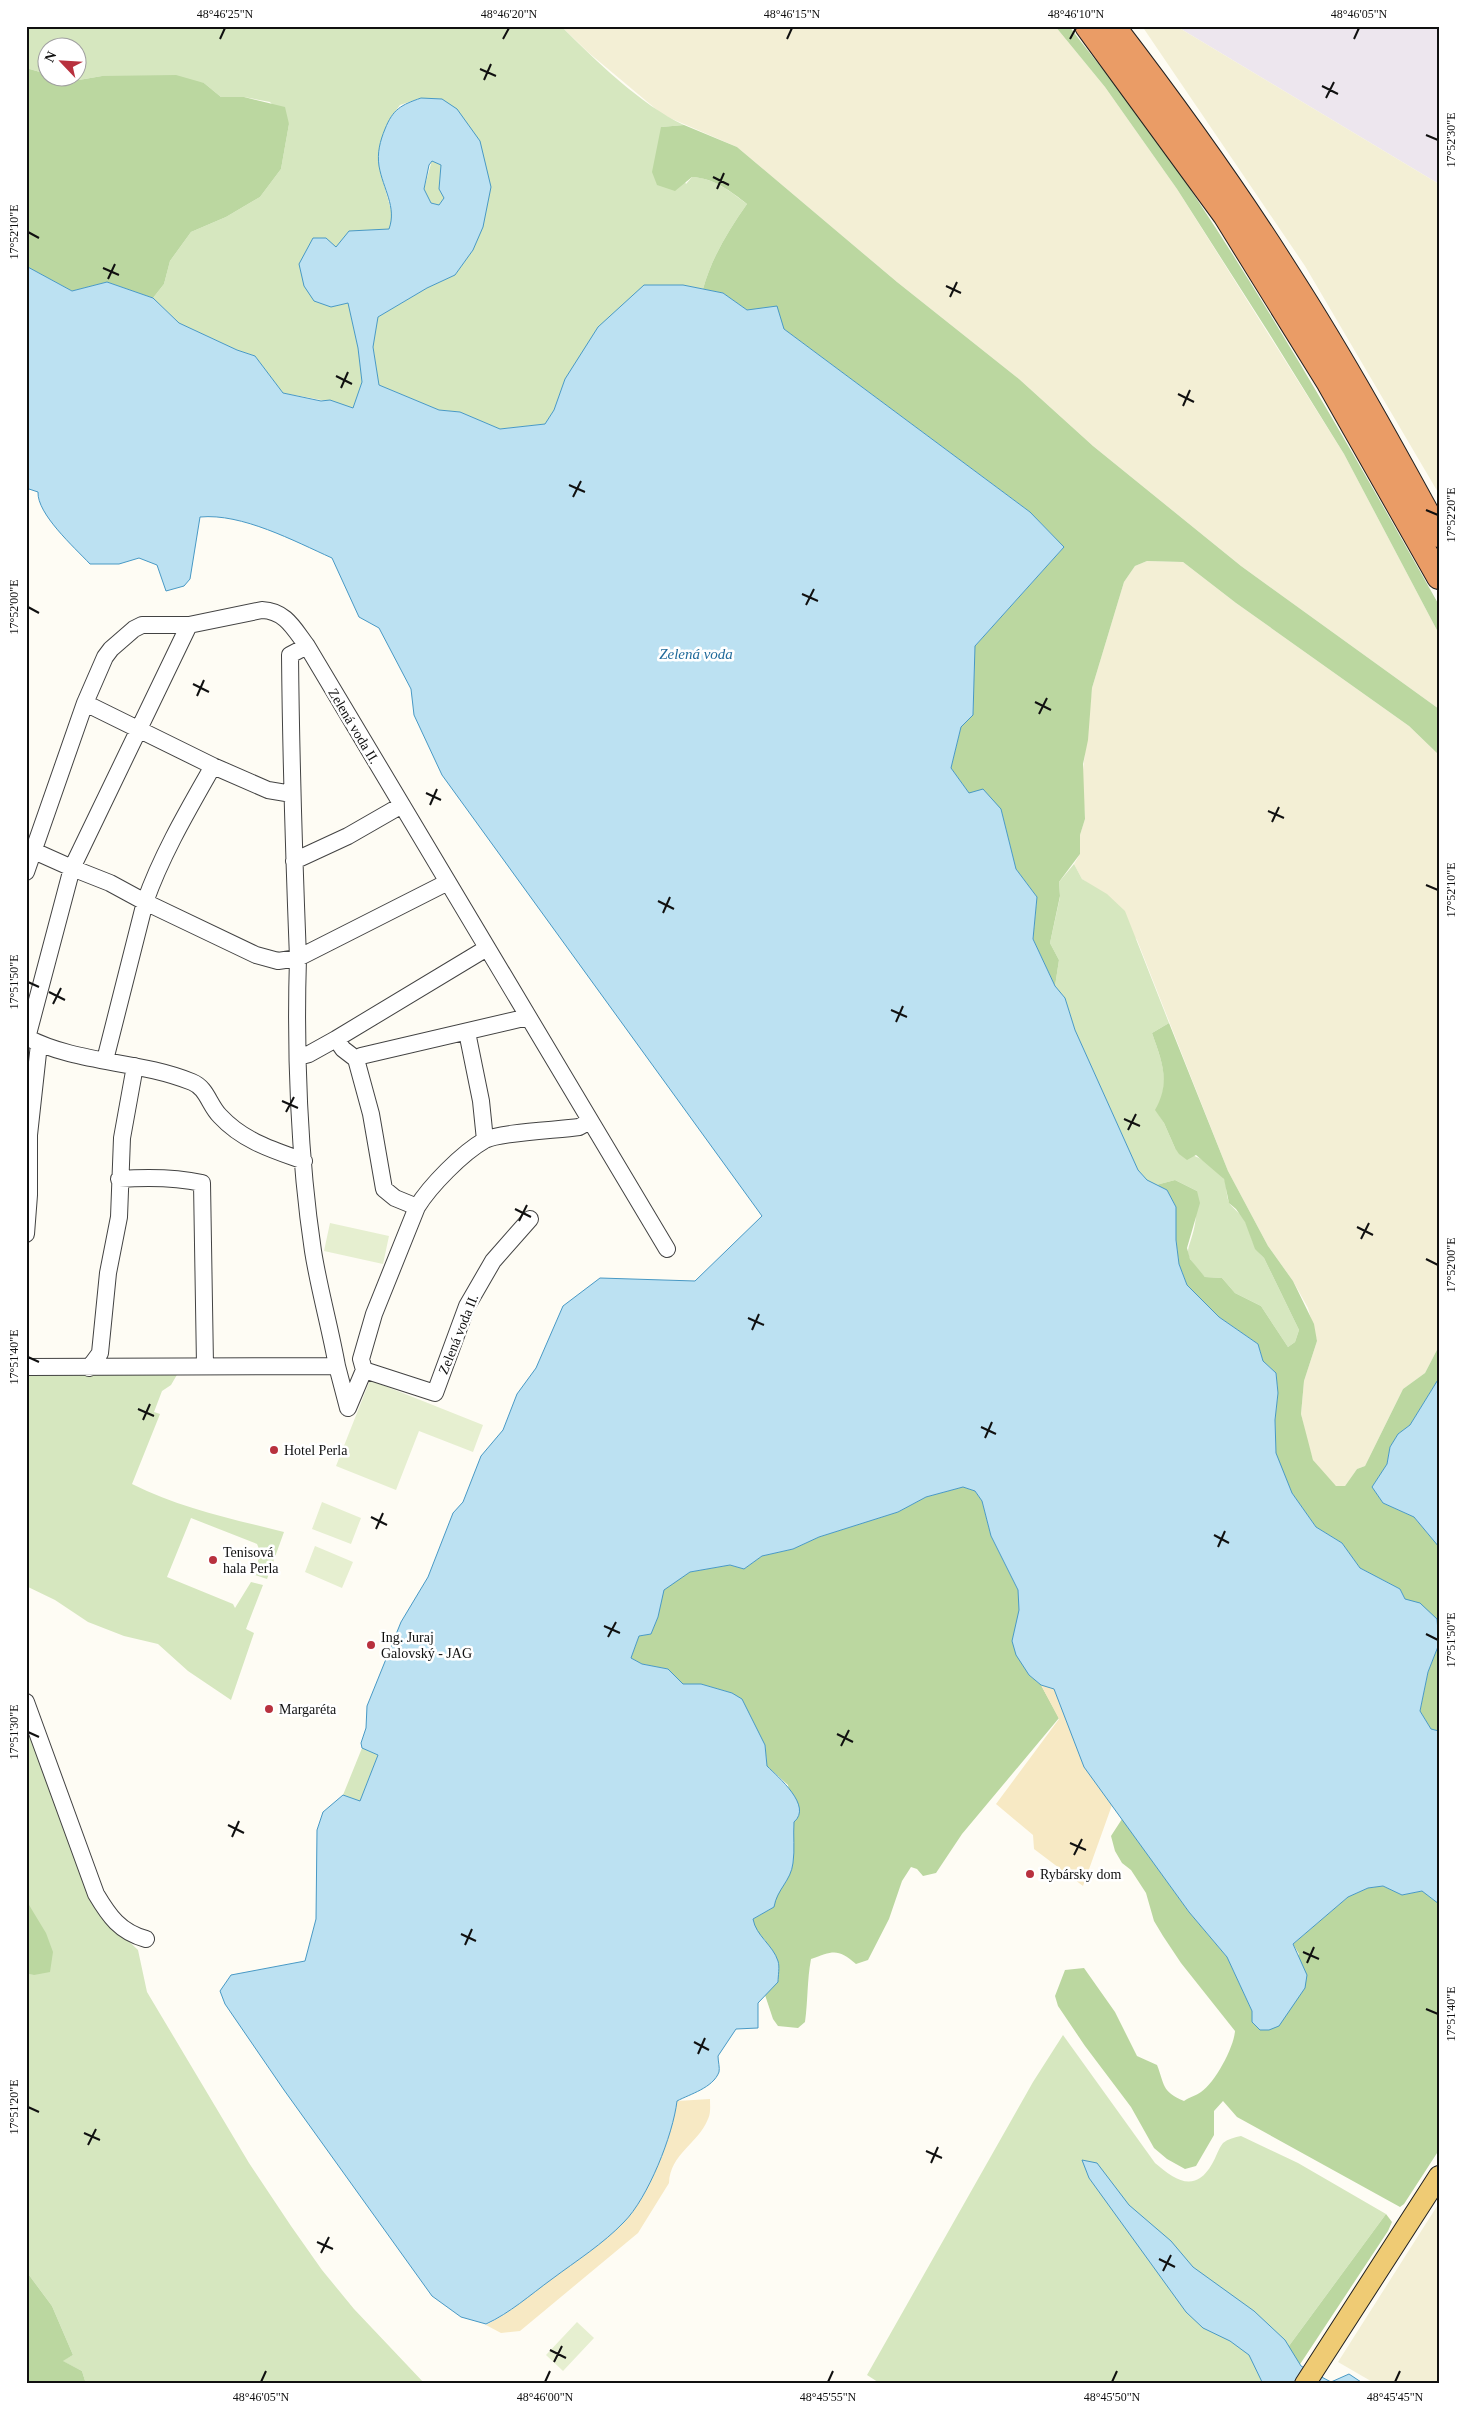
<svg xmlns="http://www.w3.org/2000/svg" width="1465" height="2410" font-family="'Times New Roman',serif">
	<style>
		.industrial { fill: #ede6ee }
		.farmland { fill: #f3efd5 }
		.green { fill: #d6e7bf }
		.forest { fill: #bbd7a0 }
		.sand { fill: #f7e9c4 }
		.pitch { fill: #e6efd0 }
		.water { fill: #bce1f2; stroke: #4899c5; fill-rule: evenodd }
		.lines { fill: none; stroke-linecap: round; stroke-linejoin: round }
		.minor-casing { stroke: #434343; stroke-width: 18 }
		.major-casing { stroke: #212121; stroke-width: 22 }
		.highway-casing { stroke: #212121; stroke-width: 26 }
		.minor { stroke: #fff; stroke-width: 16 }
		.major { stroke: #efcb74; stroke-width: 20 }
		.highway { stroke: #ea9c66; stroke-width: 24 }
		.ticks { fill: none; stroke: #101010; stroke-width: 2 }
		.poi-dot { fill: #b8313e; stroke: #fff; stroke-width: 2 }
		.labels { text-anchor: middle; stroke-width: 5; stroke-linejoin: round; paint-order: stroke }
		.street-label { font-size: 14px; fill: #101010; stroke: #fff }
		.poi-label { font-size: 14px; fill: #101010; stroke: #fff; text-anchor: start }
		.water-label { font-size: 15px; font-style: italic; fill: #216b9b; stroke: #fff }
		.neatline { fill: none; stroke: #101010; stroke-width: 2 }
		.ticks-label { font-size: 12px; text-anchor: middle; fill: #101010 }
	</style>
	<rect width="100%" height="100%" fill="#fefcf4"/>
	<path class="industrial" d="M1176,26H1439V184Z"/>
	<path class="farmland" d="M561,26H1055L1105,87L1177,189L1344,454L1439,634V709L1241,566L1093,446L1019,379L897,282L737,147L663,115L589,53Z
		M1142,26H1176L1439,184V494L1305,266Z
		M1147,561L1183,562L1236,603L1409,726L1439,755V1346L1425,1373L1403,1389L1365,1466L1357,1469L1345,1486H1336L1325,1476L1313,1460L1307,1440L1301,1414L1304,1381L1317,1341L1308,1308L1293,1281L1268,1246L1228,1171L1137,940L1092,886L1082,879L1074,864L1080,854V835L1085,819L1082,779L1092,688L1124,582L1135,566Z
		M1439,2203V2384H1376L1338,2362Z"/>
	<path class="green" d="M26,26H561C595,60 641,105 684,125L661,127L686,184L692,177C714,178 731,192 747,204C728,231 712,257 703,289L683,285L565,379L554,410L545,424L500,429L460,412L439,410L379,385L373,346L378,317L427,288L455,275L473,250L421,98L400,105L389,120L379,167L393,217L389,230L349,231L331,307L348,303L358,348L362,382L353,408C330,400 307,398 283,393L255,356L237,350L179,323L153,298L164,284L170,261L191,232L226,217L260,197L281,169L289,124L270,102L244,97H221L204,83L102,76L73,81L59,78H78V48H48L47,74L26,68Z
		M432,160L441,165L439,189L444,198L439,205L431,203L424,189Z
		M1074,864L1082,879L1107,894L1125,911L1169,1023L1152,1033C1162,1062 1171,1082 1156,1110L1164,1123L1175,1148C1190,1153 1219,1165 1225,1181C1227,1188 1226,1198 1230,1204C1235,1210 1241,1214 1245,1221C1253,1237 1250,1244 1264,1258L1299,1330L1295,1342L1288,1347L1261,1306L1235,1293L1222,1278L1205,1277C1179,1249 1189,1255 1195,1224C1197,1213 1196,1202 1197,1191L1175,1180L1156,1185L1147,1180L1138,1170L1075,1030L1065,998L1055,986L1059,960L1050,943L1060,897L1059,882Z
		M26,1373H178L171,1385L162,1391L154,1412L160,1414L132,1484C180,1508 232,1519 284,1532L267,1579L255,1575L260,1551L257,1544L191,1518L167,1577L233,1604L235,1608L251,1582L263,1585L246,1629L254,1633L231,1700L188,1671L158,1644L124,1636L88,1622L55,1600L26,1586Z
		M26,1713L98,1912L138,1950L147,1992L249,2163L291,2226L322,2270L354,2309L425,2384H86L82,2371L62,2361L73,2355L52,2306L26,2271V1974L34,1975L26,1900Z
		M362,1748L378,1755L360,1801L343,1795Z
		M1063,2035L1155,2163C1175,2180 1195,2194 1212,2164C1216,2158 1218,2149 1223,2143C1228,2139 1235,2137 1241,2136L1298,2163L1386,2214L1261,2384H881L867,2375L1033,2082Z"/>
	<path class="forest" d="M1055,26H1069C1099,66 1133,105 1161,146C1263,294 1351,449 1439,605V634L1344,454L1267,330L1177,189L1105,87Z
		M26,68L47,74L48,78H59L73,81L102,76L176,75L204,83L221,97H244L285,107L289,124L281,169L260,197L226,217L191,232L170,261L164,284L153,298L107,282L72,291L26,266Z
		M684,125L737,147L897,282L1019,379L1093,446L1241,566L1439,709V755L1409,726L1236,603L1183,562L1147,561L1135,566L1124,582L1092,688L1088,740L1083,764L1085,819L1080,835V854L1059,882L1060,896L1050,943L1059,960L1055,986L1033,939L1037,897L1016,869L1001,809L969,793L951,768L961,727L973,715L975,646L1064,547L1030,512L784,329L747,310L723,293L703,289C712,257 728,231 747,204C731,191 713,178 692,177L675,191L657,185L652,172L661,127Z
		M1169,1023L1228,1171L1268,1246L1293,1281L1314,1324L1317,1341L1304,1381L1301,1414L1313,1460L1336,1486H1345L1357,1469L1365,1466L1403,1389L1425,1373L1439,1346V1378L1410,1425L1398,1434L1390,1447L1387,1464L1372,1487L1383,1503L1414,1517L1439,1547V1637L1437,1619L1405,1599L1400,1589L1360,1568L1342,1543L1316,1527L1292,1493L1276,1454L1275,1420L1278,1393L1276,1373L1263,1361L1258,1344L1219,1317L1187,1285L1179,1264L1176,1240V1207L1167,1190L1156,1185L1175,1180L1197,1191L1200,1203L1187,1248L1190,1259L1205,1277L1222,1278L1235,1293L1261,1306L1288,1347L1295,1342L1299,1330L1264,1258L1255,1249L1245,1222L1236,1209L1229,1203L1224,1179L1196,1155L1187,1160L1179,1154L1175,1148L1164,1123L1155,1110C1171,1082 1162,1062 1152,1033Z
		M963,1487L975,1491L982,1501L991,1536L1018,1590L1020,1610L1012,1641L1029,1675L1041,1685L1059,1718L962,1834L936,1873L923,1876L917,1869L911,1867L902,1881L889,1919L868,1960L856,1964C838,1948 833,1951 811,1959C807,1980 808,2001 805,2022L798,2028L778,2026L773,2019L765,1995L778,1982L765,1940L755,1930L753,1919L774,1907L776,1895L786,1882L793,1863L794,1822L788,1785L767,1766L765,1745L732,1693L701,1684H683L668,1669L642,1664L631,1658L639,1636L651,1634L658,1617L663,1590L690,1572L730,1565L744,1569L762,1556L793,1549L819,1537L898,1512L926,1497Z
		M1439,1644V1731L1431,1729L1420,1711L1428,1672Z
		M1122,1819L1189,1912L1227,1957L1252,2011V2022L1299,1954L1293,1944L1348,1897L1368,1888L1383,1886L1402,1895L1422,1891L1439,1904V2150L1404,2204L1400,2207L1237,2117L1223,2101L1214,2111V2135L1196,2166L1185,2169L1167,2159L1154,2148L1131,2107L1085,2046L1058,2006L1055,1996L1065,1970L1084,1968L1115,2012L1137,2056L1157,2065C1165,2085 1161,2091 1184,2101C1189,2097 1196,2096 1201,2092C1215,2083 1234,2047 1235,2031L1181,1963L1163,1936L1154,1921L1146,1893L1131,1870L1122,1863L1115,1851L1111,1836Z
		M26,1900L46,1933L53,1952L50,1972L34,1975L26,1974Z
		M1386,2214L1392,2222L1388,2231L1287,2384H1261Z
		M26,2271L52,2306L73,2355L63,2361L82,2371L86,2384H26Z"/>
	<path class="sand" d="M1041,1685L1054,1689L1084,1767L1112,1805L1083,1886L1034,1849L1033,1835L996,1804L1059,1719Z
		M710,2099C710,2106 711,2113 708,2119C698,2144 670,2154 669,2183L638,2233L520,2331L501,2333L486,2325C510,2313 530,2295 552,2279C576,2261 603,2244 624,2222C648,2198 673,2135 677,2101Z"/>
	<path class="pitch" d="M330,1223L389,1236L383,1264L324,1251Z
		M370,1380L483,1425L473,1452L419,1431L396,1490L336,1466Z
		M322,1502L361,1518L351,1544L312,1529Z
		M315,1546L353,1562L342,1588L305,1572Z
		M577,2322L594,2338L563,2371L546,2355Z"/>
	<path class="water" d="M421,98L442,99L457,109L480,141L491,187L483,227L473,250L455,275L427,288L378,317L373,347L379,385L439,410L460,412L500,429L545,424L554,410L565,379L598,327L644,285H683L723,293L747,310L777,306L784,329L1030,512L1064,547L975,646L973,715L961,727L951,768L969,793L983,789L1001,809L1016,869L1037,897L1033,939L1055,986L1065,998L1075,1030L1138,1170L1147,1180L1167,1190L1176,1207V1240L1179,1264L1187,1285L1219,1317L1258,1344L1263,1361L1276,1373L1278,1393L1275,1420L1276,1453L1292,1493L1316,1527L1342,1543L1360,1568L1400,1589L1405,1599L1420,1603L1437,1619L1439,1644L1428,1672L1420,1711L1431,1729L1439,1731V1904L1422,1891L1402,1895L1383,1886L1368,1888L1348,1897L1293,1944L1307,1975L1305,1988L1279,2026L1269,2030H1260L1252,2022V2011L1227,1957L1189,1912L1084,1767L1054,1689L1041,1685L1029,1675L1016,1655L1012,1641L1019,1610L1018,1590L991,1536L982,1501L975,1491L963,1487L926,1497L898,1512L819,1537L793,1549L762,1556L744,1569L730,1565L690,1572L664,1590L658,1617L651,1634L639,1636L631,1658L642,1664L668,1669L683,1684H701L732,1693L742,1699L765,1745L767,1766C778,1777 813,1806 794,1822C793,1835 795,1850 793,1863C791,1881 777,1889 774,1907L753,1919C756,1936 773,1945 778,1961C780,1967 778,1976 778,1982L758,2003V2028L736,2029L718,2056C718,2061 720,2068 719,2072C713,2088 690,2094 677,2101C673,2135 648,2198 624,2222C603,2244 576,2261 552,2279C530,2295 510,2313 486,2324L461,2317L432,2296L284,2090L225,2004L220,1991L231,1975L305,1961L316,1919L317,1830L323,1812L343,1795L360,1801L378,1755L362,1748L361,1743L366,1728L367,1706L401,1622L428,1577L453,1513L463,1502L481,1456L503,1430L517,1394L536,1368L563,1306L600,1278L695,1281L762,1216L442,775L414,715L411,689L379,628L359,617L332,558C294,541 242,513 200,517L190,579L184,586L166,591L157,565L139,558L119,564H90C74,547 37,514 38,492L26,488V266L72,291L107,282L153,298L179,323L237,350L255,356L283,393L321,401L330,400L353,408L362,382L358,348L348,303L331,307L314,301L304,286L299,264L313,238H326L336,247L349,231L389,229C397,207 383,189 379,166C377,153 380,141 385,129C393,109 401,105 421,98ZM432,161L441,165L439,189L444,198L439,205L431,203L424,189L429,165Z
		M1439,1378V1547L1414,1517L1383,1503L1372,1487L1387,1464L1390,1447L1398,1434L1410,1425Z
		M1082,2160L1097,2163L1129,2205L1171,2241L1193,2267L1254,2311L1285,2340L1301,2366L1331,2382L1349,2374L1364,2384H1263L1249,2355L1230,2341L1203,2328L1186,2312L1089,2178Z"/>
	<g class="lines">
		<g class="minor-casing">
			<path id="minor" d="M85,703L213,766
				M292,794L268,790L213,766C188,810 162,854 145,902L256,955L278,961L298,958C294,857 291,756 290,655L307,646
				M34,851L72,868L189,625
				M294,861L348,836L402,805
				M26,872L85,703L105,657L111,649L134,629L142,625H189L262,610C286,611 294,629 307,646L667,1249
				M467,1032L481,1101L485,1140
				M26,1037C77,1064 138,1060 192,1082C207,1088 209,1105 220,1116C243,1141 273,1150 304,1161
				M27,1038L72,868L110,883L145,902L105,1060
				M336,1039L343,1049L356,1059L361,1056L528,1017
				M298,1057L309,1054L336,1039L487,948
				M356,1059L371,1114L384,1189L395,1198L417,1207
				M119,1179C147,1177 175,1177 202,1183L205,1365
				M26,1234L29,1195V1135L39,1044
				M337,1366C330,1327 319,1289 313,1251C299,1158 295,1051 298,958L448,882
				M26,1367L337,1366L348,1408
				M89,1368L100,1353L108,1273L119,1217L122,1138L135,1066
				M364,1370L435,1393L467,1306L493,1261L530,1219
				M348,1408L364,1370L361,1359L374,1314L417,1207C430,1186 462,1153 485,1140C500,1132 559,1130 579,1127L590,1121
				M26,1702L96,1894C109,1916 120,1932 146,1939"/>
		</g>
		<g class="major-casing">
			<path id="major" d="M1305,2384L1439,2176"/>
		</g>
		<g class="highway-casing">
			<path id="highway" d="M1087,26L1225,215L1329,383L1439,577
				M1113,26C1175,107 1235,190 1289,276C1343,360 1391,447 1439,535"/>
		</g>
		<use href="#minor" class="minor"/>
		<use href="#major" class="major"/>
		<use href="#highway" class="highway"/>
	</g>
	<path class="ticks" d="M220,39L225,28M503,39L509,28M787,39L792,28M1070,39L1076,28M1354,39L1359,28M480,69L496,76M484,80L491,64M1322,86L1338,94M1326,98L1334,82M1426,135L1438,140M713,177L729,185M717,189L724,173M28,232L39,238M103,268L119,275M108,279L115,264M946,286L961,293M950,297L957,282M336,376L352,384M341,388L348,372M1178,394L1194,402M1183,406L1190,390M569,485L585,492M573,497L581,481M1426,510L1438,515M802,594L818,601M806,605L814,589M28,607L39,613M193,684L209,692M197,696L204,680M1035,702L1051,710M1039,714L1047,698M426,793L441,800M430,805L437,789M1268,811L1284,818M1272,822L1279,807M1426,885L1438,890M658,901L674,909M663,913L670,897M28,982L39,987M49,992L65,1000M53,1004L61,988M891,1010L907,1017M896,1022L903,1006M282,1101L298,1108M286,1112L294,1097M1124,1119L1140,1126M1128,1130L1136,1114M515,1209L531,1217M519,1221L527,1205M1357,1227L1373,1235M1361,1239L1369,1223M1426,1259L1438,1265M748,1318L764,1325M752,1330L759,1314M28,1357L39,1362M138,1409L154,1416M143,1420L150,1404M981,1427L996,1434M985,1438L992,1422M371,1517L387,1525M376,1529L383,1513M1214,1535L1229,1543M1218,1547L1225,1531M604,1626L620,1633M1426,1634L1438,1640M608,1637L616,1622M28,1732L39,1737M837,1734L853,1742M841,1746L849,1730M228,1825L244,1833M232,1837L239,1821M1070,1843L1086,1850M1074,1855L1082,1839M461,1934L476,1941M465,1945L472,1929M1303,1952L1319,1959M1307,1963L1314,1947M1426,2009L1438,2014M694,2042L709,2050M698,2054L705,2038M28,2107L39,2112M84,2133L100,2140M88,2145L96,2129M926,2151L942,2158M931,2163L938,2147M317,2242L333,2249M321,2253L329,2237M1159,2259L1175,2267M1163,2271L1171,2255M550,2350L566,2358M554,2362L562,2346M261,2382L266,2371M545,2382L550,2371M828,2382L833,2371M1112,2382L1117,2371M1395,2382L1400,2371"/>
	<g class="poi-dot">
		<circle cx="274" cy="1450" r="5"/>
		<circle cx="213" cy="1560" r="5"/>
		<circle cx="371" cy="1645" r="5"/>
		<circle cx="269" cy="1709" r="5"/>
		<circle cx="1030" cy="1874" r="5"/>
	</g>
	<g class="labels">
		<g class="street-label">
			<text transform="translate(354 726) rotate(59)" y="5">Zelená voda II.</text>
			<text transform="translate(458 1334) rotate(-68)" y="5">Zelená voda II.</text>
		</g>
		<g class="poi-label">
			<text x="284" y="1455">Hotel Perla</text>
			<text x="223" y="1557">Tenisová<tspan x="223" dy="16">hala Perla</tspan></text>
			<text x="381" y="1642">Ing. Juraj<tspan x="381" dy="16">Galovský - JAG</tspan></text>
			<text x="279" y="1714">Margaréta</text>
			<text x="1040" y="1879">Rybársky dom</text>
		</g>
		<g class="water-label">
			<text x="696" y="659">Zelená voda</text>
		</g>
	</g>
	<rect width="1465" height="2410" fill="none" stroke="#ffffff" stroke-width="55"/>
	<g transform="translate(62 62) rotate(295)"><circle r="24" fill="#ffffff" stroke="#9f9f9f"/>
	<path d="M0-4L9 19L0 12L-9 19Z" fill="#b8313e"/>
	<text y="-8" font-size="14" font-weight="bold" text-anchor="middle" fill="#101010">N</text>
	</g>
	<rect x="28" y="28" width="1410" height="2354" class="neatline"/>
	<g class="ticks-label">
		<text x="225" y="18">48°46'25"N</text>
		<text x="509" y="18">48°46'20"N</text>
		<text x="792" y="18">48°46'15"N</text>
		<text x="1076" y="18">48°46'10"N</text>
		<text x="1359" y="18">48°46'05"N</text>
		<text transform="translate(1451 140) rotate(-90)" y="4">17°52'30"E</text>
		<text transform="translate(14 232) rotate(-90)" y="4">17°52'10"E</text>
		<text transform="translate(1451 515) rotate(-90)" y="4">17°52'20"E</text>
		<text transform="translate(14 607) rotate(-90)" y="4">17°52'00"E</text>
		<text transform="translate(1451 890) rotate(-90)" y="4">17°52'10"E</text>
		<text transform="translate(14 982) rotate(-90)" y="4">17°51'50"E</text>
		<text transform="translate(1451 1265) rotate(-90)" y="4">17°52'00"E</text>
		<text transform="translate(14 1357) rotate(-90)" y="4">17°51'40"E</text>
		<text transform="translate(1451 1640) rotate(-90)" y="4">17°51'50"E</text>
		<text transform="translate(14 1732) rotate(-90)" y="4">17°51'30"E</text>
		<text transform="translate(1451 2014) rotate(-90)" y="4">17°51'40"E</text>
		<text transform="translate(14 2107) rotate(-90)" y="4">17°51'20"E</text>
		<text x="261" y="2401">48°46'05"N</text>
		<text x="545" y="2401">48°46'00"N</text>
		<text x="828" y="2401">48°45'55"N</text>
		<text x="1112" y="2401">48°45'50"N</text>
		<text x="1395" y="2401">48°45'45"N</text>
	</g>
</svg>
